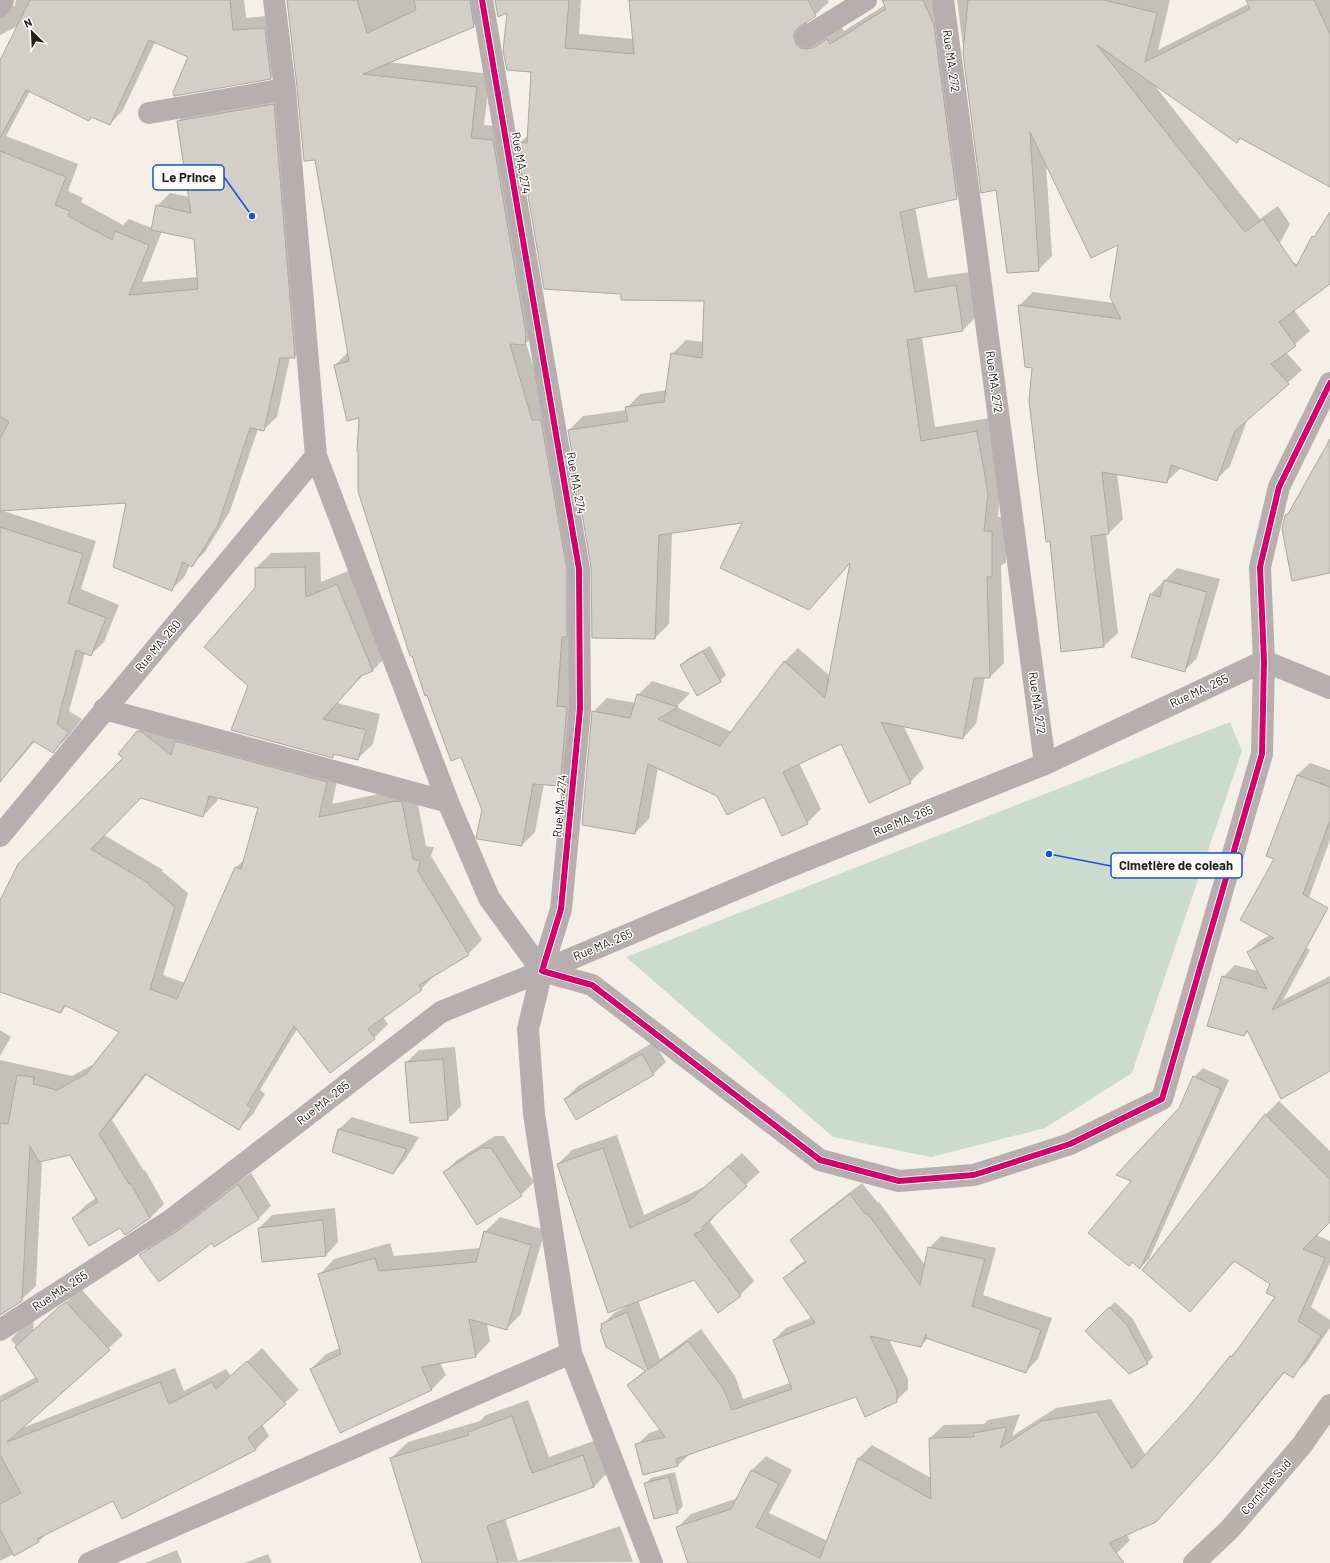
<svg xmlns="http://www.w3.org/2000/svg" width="1330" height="1563" font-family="Barlow,sans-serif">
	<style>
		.green { fill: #cbdbce }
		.shadow { fill: #0003; fill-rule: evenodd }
		.building { fill: #d2cfc8; stroke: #aba8a2; fill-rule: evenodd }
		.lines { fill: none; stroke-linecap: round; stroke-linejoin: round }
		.minor { stroke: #b7afaf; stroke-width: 22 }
		.major { stroke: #b8b2af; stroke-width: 22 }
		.cycleway-casing { stroke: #fff; stroke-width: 8 }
		.cycleway { stroke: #d6006c; stroke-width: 6 }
		.labels { text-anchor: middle; stroke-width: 3; stroke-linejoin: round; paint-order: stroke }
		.street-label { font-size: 12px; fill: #201e18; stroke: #fff }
		.leader { fill: none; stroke: #1d4ed8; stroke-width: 1.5 }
		.callout-dot { fill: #1d4ed8; stroke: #fff; stroke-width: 1.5 }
		.callout { fill: #fff; stroke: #1d4ed8; stroke-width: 1.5 }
		.callout-label { font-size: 13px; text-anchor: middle; font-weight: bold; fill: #201e18 }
	</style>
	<rect width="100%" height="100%" fill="#f4f0e7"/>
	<path class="green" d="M1230,722L1242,751L1132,1073L1045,1128L931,1157L833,1137L626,957Z"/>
	<path class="shadow" d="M0,0L8,4L15,6L16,0H244L246,18L278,15L284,65L271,78L189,57L155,42L123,110L110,124L92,116L89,120L30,91L6,136L78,164L68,191L83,198L81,202L123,225L129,219L152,228L157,206L170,193L190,197L178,121L192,108L287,91L308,343L295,357H290L277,417L263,430L258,429L230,511L205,552L191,565L190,564L185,576L171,590L127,502L0,510L96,541L81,589L119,605L104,642L90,655L85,653L69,711L82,719L66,739L52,752L35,741L21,758L8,772L0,766V62L18,26L0,35ZM162,231L195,238L198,277L142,282Z
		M287,0H485L487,13L473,26L388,62L490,74L484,125L506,127L538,331L526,343L546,407L579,556L573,772L560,785L544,784L535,832L522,845L483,810L461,756L428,694L360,417L335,365L348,352L316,159L298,87Z
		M496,0H581L579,34L634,39L630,0H828L829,2L815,15L808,20L807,23L809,30L841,26L844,31L885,5L883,0H946L970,184L956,198L915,207L928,278L970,272L977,316L963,330L922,337L935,427L990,418L1001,479L998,517H1006V562L1001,566L1004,663L990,677H985L976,724L963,738L903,725L924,768L910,782L842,742L799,763L821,809L807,823L764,796L718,795L658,767L649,819L635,833L593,712L607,698L636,703L638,695L652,681L690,693L676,707L732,732L785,661L798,648L830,676L851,562L744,522L672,532L669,624L655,638L592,567L569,430L583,416L627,410V408L640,394L667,390L672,354L686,340L704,342L705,300L520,143L529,134L532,71L508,12Z
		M957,0H1170L1158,50L1256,0H1330V186L1241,138L1237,142L1152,82L1260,219L1278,206L1290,224L1275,252L1327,282L1294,310L1310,331L1286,352L1302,370L1248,418L1230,466L1216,480L1181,468L1166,482L1117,474L1123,519L1109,533H1106L1118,633L1104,646L1033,367L1019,306L1033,292L1114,303L1119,243L1046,164L1052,256L1038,270L997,189L982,192Z
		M320,552L321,582L353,569L388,655L373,670L364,674L337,703L380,714L373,744L357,759L335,754L332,757L249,686L256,588V568L271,553Z
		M1177,568L1220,579L1197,658L1185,670L1151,594Z
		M710,646L726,675L720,681L681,665L687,659Z
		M152,717L340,768L332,804L411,787L415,789L426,846L434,847L431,856L482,940L468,954L435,975L421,989L383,1017L388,1024L374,1038L330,1071L297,1029L260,1090L265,1094L253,1114L239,1128L147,1074L112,1120L144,1171L145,1170L164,1204L150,1218L120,1227L73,1218L87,1204L96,1198L70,1154L42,1160L36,1286L21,1300L0,1314V1060L72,1076L96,1063L120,1032L67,1005L61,1012L0,943V902L125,757L138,732ZM141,797L203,816L217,801L218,797L259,807L245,859L236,867L185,983L163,975L188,893L162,871L163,870L104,835Z
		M1310,763L1330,770V840L1293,941L1310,950L1283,1000L1330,976V1069L1249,1031L1244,1035L1223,977L1235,965L1258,971L1248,952L1261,940L1270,935L1275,859L1297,775Z
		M0,1030L11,1037L0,1056Z
		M654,1042L666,1062L653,1074L565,1099L578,1086Z
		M455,1047L461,1106L448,1119L411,1122L406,1063L419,1050Z
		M1203,1068L1229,1080L1149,1259L1140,1268L1133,1180L1180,1108L1194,1077Z
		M1279,1101L1330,1151V1221L1316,1235L1330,1241V1263L1311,1307L1330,1320V1328L1306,1363L1292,1376L1285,1372L1229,1441L1170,1507L1126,1534L1130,1540L1117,1553L1104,1563H689L677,1528L691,1514L738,1498L752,1470L766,1456L792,1470L769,1513L828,1541L858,1459L872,1445L931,1478L930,1438L944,1425L984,1424L988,1420L1020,1414L1012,1436L1056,1408L1111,1399L1146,1456L1189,1408L1231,1356L1241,1346L1276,1296L1271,1283L1235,1261L1190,1310L1143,1270L1266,1114Z
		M352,1117L419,1137L405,1160L393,1173L333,1151L339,1129Z
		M617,1135L644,1215L704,1187L742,1153L760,1172L715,1213L716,1215L710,1222L754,1281L740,1295L719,1312L694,1279L638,1300L660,1359L701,1329L735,1376L743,1399L790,1383L774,1340L786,1328L813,1317L785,1278L796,1267L806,1260L791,1240L803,1229L862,1183L878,1203L879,1202L925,1265L929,1248L941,1236L996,1248L983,1295L1052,1318L1038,1359L1026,1371L928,1338L921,1346L889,1339L908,1379V1389L896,1401L856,1395L690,1454L678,1465L644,1474L637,1445L649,1433L661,1429L629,1385L645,1370L601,1330L603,1328L602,1325L614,1313L626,1307L558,1164L572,1150Z
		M495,1136H504L534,1182L521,1195L445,1172L457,1160Z
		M251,1173L271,1206L259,1218L214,1245L212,1242L141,1255L153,1243L192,1217Z
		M335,1208L338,1242L326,1255L259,1228L272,1215Z
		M500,1217L545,1230L521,1314L506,1329L487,1324L490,1341L476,1356L440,1363L446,1375L431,1390L311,1369L326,1354L340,1348L320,1274L334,1259L390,1243L394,1256L480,1248L485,1232Z
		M81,1289L123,1335L20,1429L175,1368L184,1391L226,1369L231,1376L262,1348L299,1390L262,1424L269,1436L255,1450L114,1500L47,1533L38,1542L0,1561V1396L36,1377L11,1339L25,1325L34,1319L33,1330Z
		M1115,1302L1133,1319L1153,1357L1147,1363L1086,1331Z
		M528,1400L549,1457L599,1439L610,1470L594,1487L505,1518L518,1561L620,1526L633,1562L423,1563L391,1458L408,1442L480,1421L486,1415Z
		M675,1472L683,1506L677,1512L645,1484L651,1478Z
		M177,1550L182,1563H145Z
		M268,1554L272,1563H244Z"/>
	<path class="building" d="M30,0H230L233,30L265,28L271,79L174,96L173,92L188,57L149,40L110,125L91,117L89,121L26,90L0,138V60Z
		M287,0H357L367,33L416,10L414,0H470L474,27L363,74L477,87L471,138L493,140L526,334L525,345L510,344L532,420H541L567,570V637H562L557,706L567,707L560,786L533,784L522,846L477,839L476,837L482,810L461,757L451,761L427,695L425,696L412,656H410L358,491V451H357L359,418L347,421L334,365L349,361L315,160L304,161L297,87Z
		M495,0H569L565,48L634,54L629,0H808L816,16L799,27L795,31L794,37L796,44L800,48L806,49L813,48L827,39L830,44L886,9L882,0H923L934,25L957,199L900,212L915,292L956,285L963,331L907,340L921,441L977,431L988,494L984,531H992V577H987L990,678H974L963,739L881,722L911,783L869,803L841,744L783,772L808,824L782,836L764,797L727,815L717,796L648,764L635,834L582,825L592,711L630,718L637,694L678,707L658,719L720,746L784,661L825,698L850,563L809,610L720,568L742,523L659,535L655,639L592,638L591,567L568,430L628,421L625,407L664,402L671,353L702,358L704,301L621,300V294L544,289L519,142L527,143L531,72L507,70L503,51L507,13L498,17Z
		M968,0H1104L1157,13L1145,62L1250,9L1246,0H1314L1330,34V187L1240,138L1237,143L1097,45L1245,232L1263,219L1296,267L1312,236L1314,237L1330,212V284L1279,322L1296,346L1271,364L1289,384L1235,431L1217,481L1171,465L1167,483L1102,472L1109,534L1091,536L1104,647L1061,652L1050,541L1046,542L1029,401L1032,368L1025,367L1018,305L1121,319L1110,297L1118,245L1091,258L1030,132L1039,271L1007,273L996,190L981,193L963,53Z
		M274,104L295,358H280L264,431L250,428L218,525L192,567L183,562L172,591L113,567L126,503L0,511V439L9,422L0,416V151L66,177L55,205L70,211L68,216L112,240L115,231L149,245L129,295L198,289L194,239L151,230L156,205L191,213L177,121Z
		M1330,439V573L1292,581L1282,529L1285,515L1288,514Z
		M0,527L83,554L68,603L106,618L91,656L76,650L57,724L69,732L53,753L33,741L0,782Z
		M305,567L306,597L337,584L373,671L361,676L323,719L366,730L358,760L333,754V758L231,730L248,686L204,647L255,588V568Z
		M1164,580L1207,592L1185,672L1131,657L1150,594L1160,597Z
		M703,651L721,682L697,696L680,665Z
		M137,731L142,732L171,755L175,741L327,782L319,817L396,801L402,802L413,859L420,861L418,871L469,955L419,985L422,990L368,1029L375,1039L330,1073L294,1026L247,1105L252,1108L239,1130L145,1074L99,1134L129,1184H131L150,1218L125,1235L120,1228L89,1246L72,1218L98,1202L70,1155L39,1162L30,1146L22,1301L0,1315V1123L8,1124L17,1075L34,1077L33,1084L57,1090L86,1074L119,1032L64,1005L61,1013L0,992V900L18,864L123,758L118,754ZM209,796L258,808L241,869L235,867L177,999L150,989L175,907L149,885L150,884L91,849L141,798L203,817Z
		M1297,775L1330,787V820L1303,894L1328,908L1272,1010L1330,982V1071L1281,1099L1247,1030L1244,1036L1207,1026L1222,976L1267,989L1247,952L1274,938L1240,920L1274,859L1266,856Z
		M642,1054L654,1075L576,1120L564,1099Z
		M443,1059L448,1120L410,1123L405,1062Z
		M1193,1076L1221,1089L1140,1269L1132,1262L1129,1266L1088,1233L1131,1181L1116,1175L1179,1108Z
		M1265,1114L1330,1179V1222L1303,1249L1325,1258L1298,1321L1321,1336L1293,1378L1284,1372L1216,1456L1156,1522L1109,1543L1124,1563H688L676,1527L731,1509L751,1470L779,1484L756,1527L820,1558L858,1458L931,1499L929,1438L974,1437L973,1433L1007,1427L1000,1448L1041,1421L1097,1412L1132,1469L1188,1408L1230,1356L1232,1357L1275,1297L1266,1293L1270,1284L1234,1261L1190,1312L1142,1270Z
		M338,1129L407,1149L393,1174L332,1152Z
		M481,1148H491L522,1196L477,1225L443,1172Z
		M603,1148L630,1228L689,1201L728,1166L747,1186L702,1227L703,1230L694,1234L741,1296L718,1313L694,1280L608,1313L557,1164Z
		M238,1184L259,1219L214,1247L212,1243L159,1282L139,1255L179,1230Z
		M850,1194L865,1214L867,1213L920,1285L928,1247L985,1259L972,1306L1041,1330L1026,1373L926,1338V1334L921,1347L870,1336L897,1391V1402L865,1417L856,1397L676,1459L678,1466L643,1475L635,1444L665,1437L627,1385L646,1371L606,1347L600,1329H602L601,1324L627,1312L648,1370L688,1341L723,1388L732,1410L792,1389L773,1340L815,1323L783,1278L806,1262L790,1240Z
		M323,1220L326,1256L262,1262L258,1228Z
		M484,1231L531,1245L507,1330L469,1319L476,1357L421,1367L432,1390L340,1433L310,1369L341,1354L318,1274L375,1258L379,1271L476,1262Z
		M66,1302L110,1350L7,1442L160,1382L169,1404L212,1382L216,1389L247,1361L286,1404L248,1438L256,1450L122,1519L113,1501L37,1539L39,1542L14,1556L0,1529V1504L21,1493L0,1455V1402L38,1381L15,1347L59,1307Z
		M1109,1307L1127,1325L1148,1364L1129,1374L1085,1331Z
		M512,1416L532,1473L583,1455L594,1487L487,1526L498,1563H422L390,1458L469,1435L468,1432Z
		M669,1477L678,1513L654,1519L644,1483Z"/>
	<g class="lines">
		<path class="minor" d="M274,0L285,89L316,456L448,802L489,898L542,971L528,1029L534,1114L571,1353L652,1563
			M482,0L579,569L580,709L561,909L542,971L592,985L820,1160L899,1181L974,1175L1070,1144L1162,1099L1262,754L1264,661L1260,567L1279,487L1330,383
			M943,0L1045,764
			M0,6L3,0
			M806,37L866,0
			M149,113L285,89
			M1264,661L1330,688
			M104,709L448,802
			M0,836L316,456
			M0,1330L171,1220L441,1012L542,971L781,870L1045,764L1264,661
			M89,1563L571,1353"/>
		<path class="major" d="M1194,1563L1230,1529L1302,1445L1330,1405"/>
		<g class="cycleway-casing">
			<path id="cycleway" d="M482,0L579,569L580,709L561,909L542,971L592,985L820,1160L899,1181L974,1175L1070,1144L1162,1099L1262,754L1264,661L1260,567L1279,487L1330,383"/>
		</g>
		<use href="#cycleway" class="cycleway"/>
	</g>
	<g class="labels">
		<g class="street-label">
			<text transform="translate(951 61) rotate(82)" y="4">Rue MA. 272</text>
			<text transform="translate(521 163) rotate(80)" y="4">Rue MA. 274</text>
			<text transform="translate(994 382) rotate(82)" y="4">Rue MA. 272</text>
			<text transform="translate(576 483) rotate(80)" y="4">Rue MA. 274</text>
			<text transform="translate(158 646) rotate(-50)" y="4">Rue MA. 260</text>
			<text transform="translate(1199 691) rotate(-25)" y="4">Rue MA. 265</text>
			<text transform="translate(1037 703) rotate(82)" y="4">Rue MA. 272</text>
			<text transform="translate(560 806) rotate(-85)" y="4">Rue MA. 274</text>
			<text transform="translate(903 821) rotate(-22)" y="4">Rue MA. 265</text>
			<text transform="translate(603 945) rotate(-23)" y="4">Rue MA. 265</text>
			<text transform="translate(323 1103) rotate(-38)" y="4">Rue MA. 265</text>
			<text transform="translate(60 1291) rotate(-33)" y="4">Rue MA. 265</text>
			<text transform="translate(1266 1487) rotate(-49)" y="4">Corniche Sud</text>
		</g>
	</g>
	<path class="leader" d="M252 216L224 177M1049 854L1111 866"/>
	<g class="callout-dot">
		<circle cx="252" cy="216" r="4"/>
		<circle cx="1049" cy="854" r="4"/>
	</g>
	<g class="callout">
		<rect x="153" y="165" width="71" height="25" rx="4"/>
		<rect x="1111" y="853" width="131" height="25" rx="4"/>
	</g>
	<g class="callout-label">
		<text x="189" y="182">Le Prince</text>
		<text x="1176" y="870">Cimetière de coleah</text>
	</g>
	<g transform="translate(32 32) rotate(336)" stroke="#ffffff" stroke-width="3" paint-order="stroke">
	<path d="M0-3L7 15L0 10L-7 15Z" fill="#201e18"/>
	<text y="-6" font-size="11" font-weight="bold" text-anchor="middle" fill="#201e18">N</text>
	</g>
</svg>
